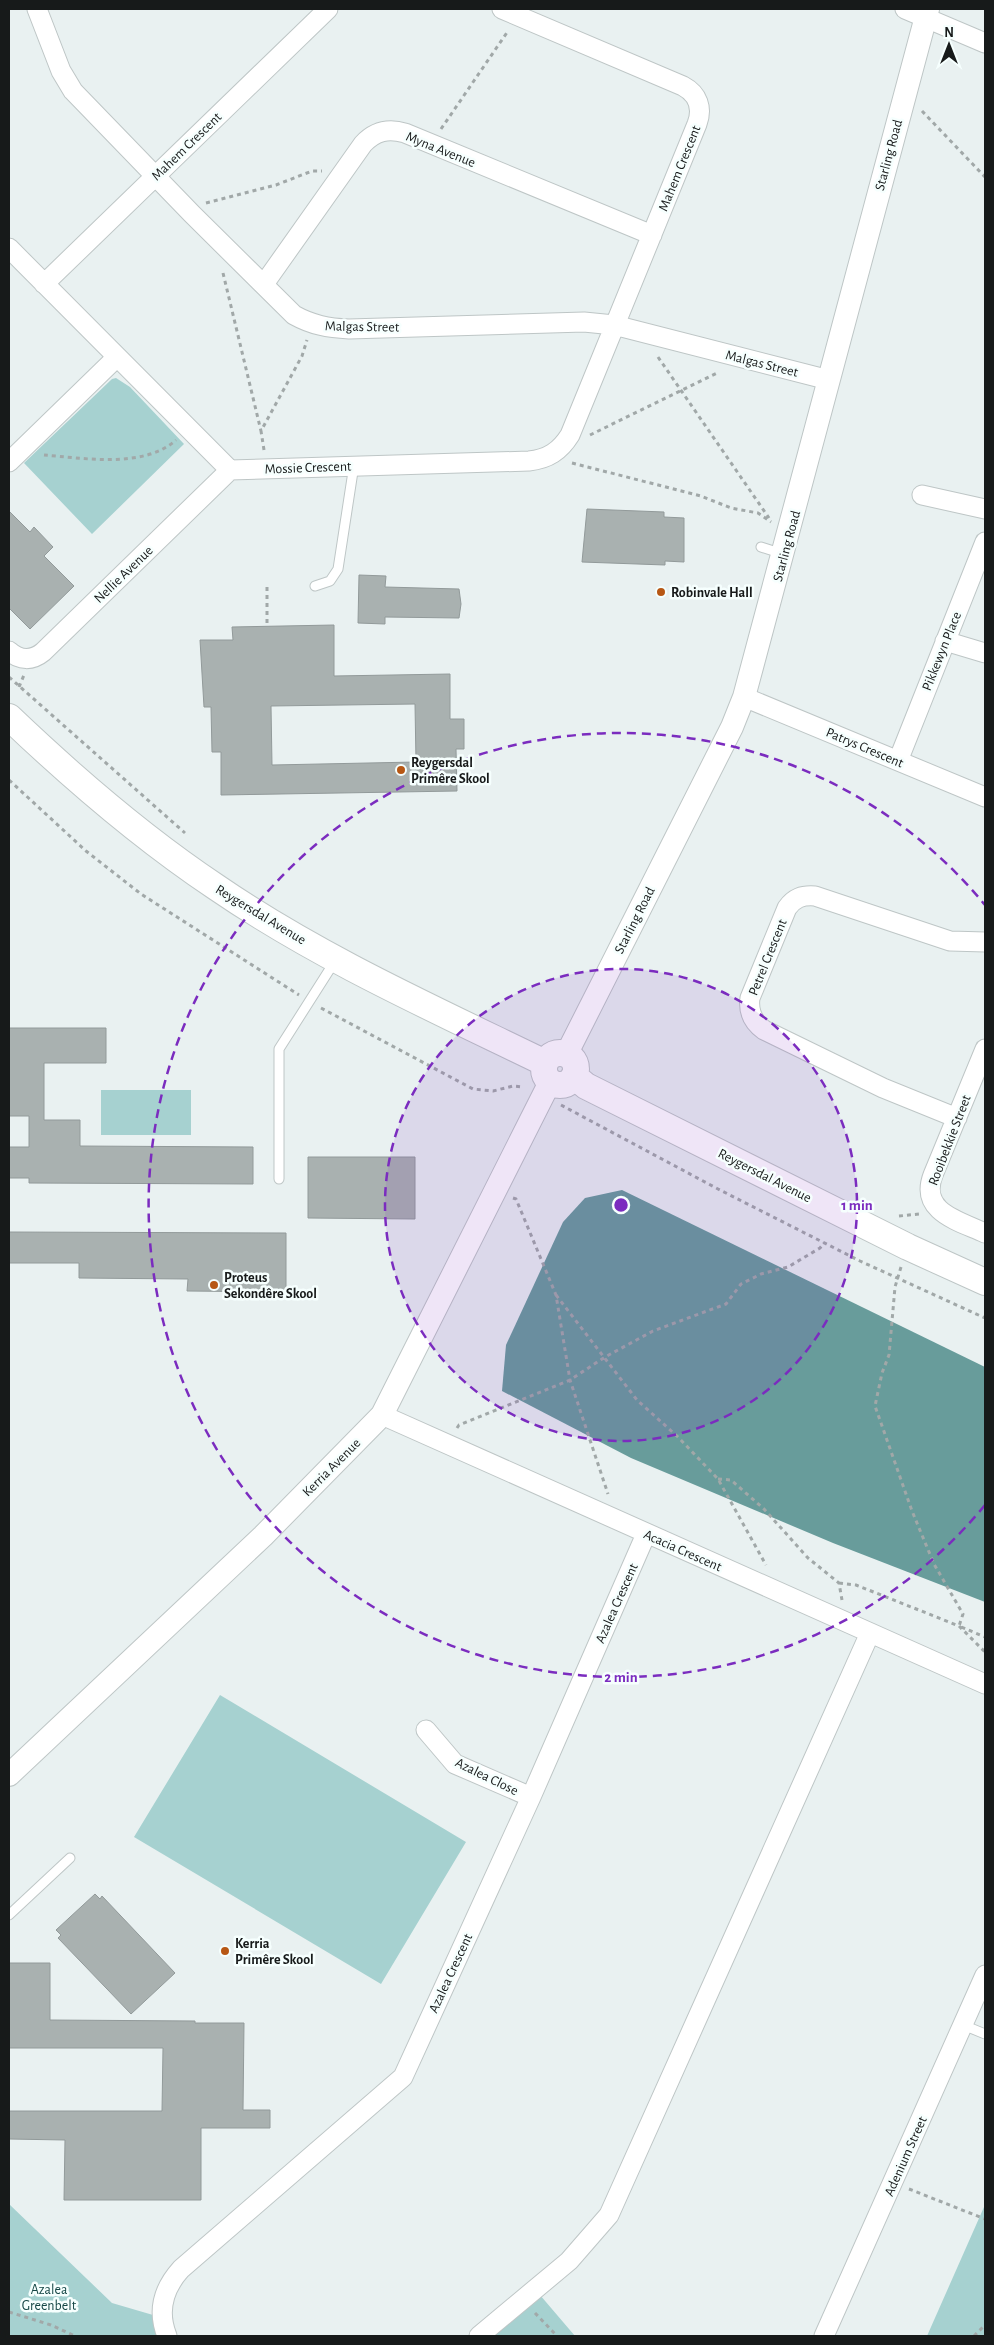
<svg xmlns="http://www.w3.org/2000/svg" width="994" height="2345" font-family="'Alegreya Sans',sans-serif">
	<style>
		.green { fill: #a6d1d0 }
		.water { fill: #689c9b }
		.building { fill: #a9b1b0; stroke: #929a9a; fill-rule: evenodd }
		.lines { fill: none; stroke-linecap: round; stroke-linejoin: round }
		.service-casing { stroke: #bec6c6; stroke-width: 11 }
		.minor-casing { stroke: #bec6c6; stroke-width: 21 }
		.tertiary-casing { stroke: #bec6c6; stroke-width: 24 }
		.secondary-casing { stroke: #bec6c6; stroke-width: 28 }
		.path { stroke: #a1a8a8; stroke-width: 3; stroke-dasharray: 4 4; stroke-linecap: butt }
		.service { stroke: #fff; stroke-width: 9 }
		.minor { stroke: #fff; stroke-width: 19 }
		.tertiary { stroke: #fff; stroke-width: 22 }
		.secondary { stroke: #fff; stroke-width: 26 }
		.ring { fill: none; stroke: #7b2cbf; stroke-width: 2.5; stroke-dasharray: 9 6 }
		.poi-dot { fill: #b75714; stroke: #f6fffe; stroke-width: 2 }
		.labels { text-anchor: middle; stroke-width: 5; stroke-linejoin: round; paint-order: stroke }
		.street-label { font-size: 14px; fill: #171a1a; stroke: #f6fffe }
		.poi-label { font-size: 14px; font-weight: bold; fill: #171a1a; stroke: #f6fffe; text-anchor: start }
		.park-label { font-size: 14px; fill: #154645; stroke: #f6fffe }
		.centre { fill: #7b2cbf; stroke: #f6fffe; stroke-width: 2.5 }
		.ring-label { font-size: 15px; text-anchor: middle; font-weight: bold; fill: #7b2cbf; stroke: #f6fffe; stroke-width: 5; stroke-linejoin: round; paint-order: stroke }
	</style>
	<rect width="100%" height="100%" fill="#e9f1f1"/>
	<path class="green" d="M116,378L130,387L184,444L92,534L24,463L112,379Z
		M101,1090H191V1135H101Z
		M220,1695L466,1842L381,1984L134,1837Z
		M985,2203V2336H927L984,2207Z
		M9,2204L112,2303L153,2315L157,2336H9Z
		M540,2295L575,2336H490Z"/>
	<path class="water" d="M622,1190L985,1367V1602L833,1543L631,1458L502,1391L506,1345L563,1222L585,1198Z"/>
	<path class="building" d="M587,509L664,512V517L684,518V562L665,561V565L582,562Z
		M9,511L30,532L34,527L53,547L44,556L74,586L30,629L9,608Z
		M359,575L386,576L385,587L459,589L461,604L459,618L385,617V624L358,623Z
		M334,625V676L450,674V719H464V749H456L457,791L221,795V752H212L211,707H204L200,640H233L232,627ZM415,704L416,762L272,765L271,706Z
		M9,1028H106V1063H44V1120H80V1146L253,1147V1184L29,1183V1178H9V1147H29V1116H9Z
		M308,1157H415V1219L308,1218Z
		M9,1232L286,1233V1292L187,1291L188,1279L79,1278V1263H9Z
		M95,1894L100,1899L102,1896L175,1973L131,2014L58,1938L61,1935L56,1930Z
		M9,1963H50V2020L195,2021V2023H244L243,2110H270V2128H201V2200H64L65,2140L9,2139V2111H162L163,2048H9Z"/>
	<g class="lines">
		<g class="service-casing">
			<path id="service" d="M761,547L783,554
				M315,586L330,581L338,569L354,465
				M279,1179V1049L335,961
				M9,1915L70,1858
				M963,2025L985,2034"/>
		</g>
		<g class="minor-casing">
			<path id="minor" d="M37,9L61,71L73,91L192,214L294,315C312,325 328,328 349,329L584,322L614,325L829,380
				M905,9L985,43
				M9,248L230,470L529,461C548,459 560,451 570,435L697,124C703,108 698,94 683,86L502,9
				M44,284L328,9
				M264,284L363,144C375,131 388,128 405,133L652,235
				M9,462L117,357
				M922,495L985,509
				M945,641L985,653
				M9,651C20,661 32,661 43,652L230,470
				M744,697L985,797
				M898,761L985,542
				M985,1049L933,1175C919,1212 959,1221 985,1233
				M957,1118L883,1088L764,1030C753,1022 748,1012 750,998L787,908C794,898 802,895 815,896L950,941L985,942
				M382,1415L985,1684
				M426,1730L455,1764L531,1797
				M167,2336C157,2311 163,2289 181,2269L403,2077L531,1797L646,1534
				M479,2336L569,2261L609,2215L870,1633
				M824,2336L985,1975"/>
		</g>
		<g class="tertiary-casing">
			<path id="tertiary" d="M566,1055L732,727L744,697L928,9
				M9,1775L263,1536L382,1415L550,1082"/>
		</g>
		<g class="secondary-casing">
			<path id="secondary" d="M9,717C74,779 141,837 216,887C318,957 434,1009 545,1063
				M544 1069a16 16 0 1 1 32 0a16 16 0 1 1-32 0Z
				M574,1076L586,1086L908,1247L985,1282"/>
		</g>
		<path class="path" d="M922,111L985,177
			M441,129L508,31
			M206,203L276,185L312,171H322
			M223,273L261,431
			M658,357L769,518
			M590,435L719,372
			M264,450L261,431L302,356L307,340
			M44,455C82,458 144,469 176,440
			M572,463L701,496L731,508L758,513L771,522
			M267,587V626
			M9,677L185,833
			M19,687L24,675
			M9,780L86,851L141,894L299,995
			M321,1008L473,1089L493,1091L513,1086L524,1087
			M561,1105L718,1189L860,1261L985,1318
			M513,1198L516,1199L556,1295L570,1380L608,1494
			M899,1216L920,1214
			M901,1267L895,1287L889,1355L882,1373L875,1406L912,1511L934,1564L963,1614L959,1626L985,1637
			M556,1295L637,1400L678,1437L718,1479L766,1565
			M457,1428L459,1425L570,1380L605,1357L653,1331L726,1304L741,1284L761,1274L788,1267L820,1248L824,1243
			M718,1479L731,1480L764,1509L808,1558L839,1583L842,1600
			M839,1583L856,1585L959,1626L985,1652
			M909,2189L985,2219
			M9,2312L51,2325L75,2336
			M535,2313L557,2336
			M974,2336L985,2325"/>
		<use href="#service" class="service"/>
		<use href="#minor" class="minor"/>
		<use href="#tertiary" class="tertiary"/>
		<use href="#secondary" class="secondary"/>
	</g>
	<circle cx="621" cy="1205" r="236" fill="#7b2cbf" fill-opacity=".12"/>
	<g class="ring">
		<circle cx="621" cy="1205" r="236"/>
		<path d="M985 1505A472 472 0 1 1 985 905"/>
	</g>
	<g class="poi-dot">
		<circle cx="661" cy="592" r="5"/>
		<circle cx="401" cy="770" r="5"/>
		<circle cx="214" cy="1285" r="5"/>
		<circle cx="225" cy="1951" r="5"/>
	</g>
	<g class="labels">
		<g class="street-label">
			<text transform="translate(186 146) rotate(-44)" y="5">Mahem Crescent</text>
			<text transform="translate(441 149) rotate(22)" y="5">Myna Avenue</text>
			<text transform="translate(888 155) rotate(-75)" y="5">Starling Road</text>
			<text transform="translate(679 168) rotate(-68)" y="5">Mahem Crescent</text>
			<text transform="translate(362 326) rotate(1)" y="5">Malgas Street</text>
			<text transform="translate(762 363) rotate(14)" y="5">Malgas Street</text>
			<text transform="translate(308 467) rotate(-2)" y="5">Mossie Crescent</text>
			<text transform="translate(786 546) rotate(-75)" y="5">Starling Road</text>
			<text transform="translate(123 574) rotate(-44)" y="5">Nellie Avenue</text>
			<text transform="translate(941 651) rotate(-68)" y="5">Pikkewyn Place</text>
			<text transform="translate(865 747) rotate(23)" y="5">Patrys Crescent</text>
			<text transform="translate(261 914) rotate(31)" y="5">Reygersdal Avenue</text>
			<text transform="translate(634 920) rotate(-63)" y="5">Starling Road</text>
			<text transform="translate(767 957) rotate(-68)" y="5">Petrel Crescent</text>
			<text transform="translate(949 1140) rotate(-69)" y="5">Rooibekkie Street</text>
			<text transform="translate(765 1175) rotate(27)" y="5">Reygersdal Avenue</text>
			<text transform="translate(331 1467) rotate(-45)" y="5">Kerria Avenue</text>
			<text transform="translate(683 1550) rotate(24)" y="5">Acacia Crescent</text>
			<text transform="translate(616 1603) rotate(-66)" y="5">Azalea Crescent</text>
			<text transform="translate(487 1776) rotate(26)" y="5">Azalea Close</text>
			<text transform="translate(450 1973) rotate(-65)" y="5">Azalea Crescent</text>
			<text transform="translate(905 2156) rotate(-66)" y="5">Adenium Street</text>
		</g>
		<g class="poi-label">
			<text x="671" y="597">Robinvale Hall</text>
			<text x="411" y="767">Reygersdal<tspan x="411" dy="16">Primêre Skool</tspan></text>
			<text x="224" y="1282">Proteus<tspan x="224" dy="16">Sekondêre Skool</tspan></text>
			<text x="235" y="1948">Kerria<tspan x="235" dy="16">Primêre Skool</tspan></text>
		</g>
		<g class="park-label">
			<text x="49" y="2294">Azalea<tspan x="49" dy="16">Greenbelt</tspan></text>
		</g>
	</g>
	<circle cx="621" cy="1205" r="8" class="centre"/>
	<g class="ring-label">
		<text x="857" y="1210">1 min</text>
		<text x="621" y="1682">2 min</text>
	</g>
	<rect width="994" height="2345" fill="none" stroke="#171a1a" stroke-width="20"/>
	<g transform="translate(949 45)" stroke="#f6fffe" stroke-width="4" paint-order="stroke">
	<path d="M0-4L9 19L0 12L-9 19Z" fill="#171a1a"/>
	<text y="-8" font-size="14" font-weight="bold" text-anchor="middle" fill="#171a1a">N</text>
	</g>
</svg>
